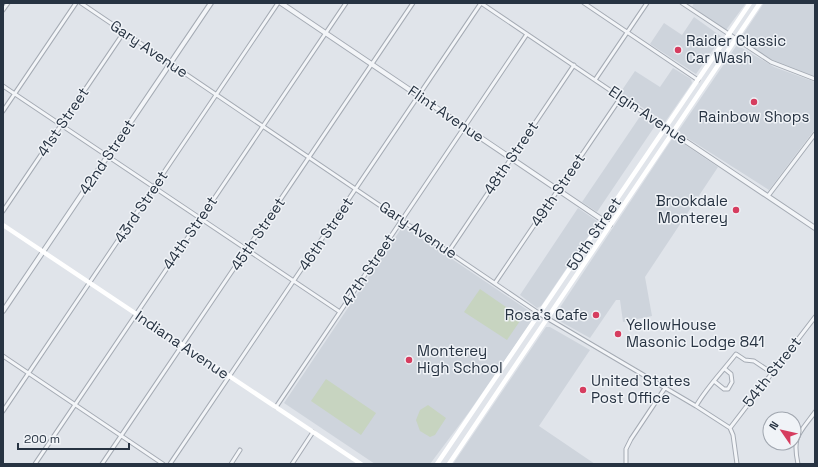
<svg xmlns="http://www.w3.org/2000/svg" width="818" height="467" font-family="'Space Grotesk',sans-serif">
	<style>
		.built { fill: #ced4dc }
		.green { fill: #c7d4c0 }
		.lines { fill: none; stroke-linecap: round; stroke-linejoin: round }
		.minor-casing { stroke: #a5abb4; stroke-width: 5 }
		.tertiary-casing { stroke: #a5abb4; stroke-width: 6 }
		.minor { stroke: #f3f5f8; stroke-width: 3 }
		.tertiary { stroke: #f3f5f8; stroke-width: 4 }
		.secondary { stroke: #fff; stroke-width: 4.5 }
		.poi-dot { fill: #d63d5f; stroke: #f0f3f7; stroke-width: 1.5 }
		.labels { text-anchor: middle; stroke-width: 3; stroke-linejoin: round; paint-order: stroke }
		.poi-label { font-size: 15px; fill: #273342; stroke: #f0f3f7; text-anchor: start }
		.street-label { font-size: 15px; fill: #273342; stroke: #f0f3f7 }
	</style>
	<rect width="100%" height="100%" fill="#e0e4ea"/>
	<path class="built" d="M694,3H746L726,30L692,7Z
		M764,3H815V77L775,62L742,41V36Z
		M694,17L722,37L696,74L650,44L664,23L682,35Z
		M737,45L774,67L815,82V129L769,190L681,134L679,130Z
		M673,68L691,79L692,83L665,122L620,93L635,71L660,87Z
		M641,115L655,124V126L597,212L582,202Z
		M672,139L678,140L718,167L645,277L652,316L623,322L620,300H616L590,338L556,319L555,315Z
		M578,208L597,221L596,225L541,306L537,308L520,295Z
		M403,226L532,313L534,318L469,412L430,464H375L284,403Z
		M546,327H550L590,350L539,426L595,464H453Z"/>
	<path class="green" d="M480,289L522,318L507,340L464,312Z
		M326,379L376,413L361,435L311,401Z
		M428,405L446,418L435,435L430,437L420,431L416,420L420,410Z"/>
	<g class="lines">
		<g class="minor-casing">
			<path id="minor" d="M81,3L540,314L696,406L730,428L733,435L737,464
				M584,3L698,80
				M682,3L771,62L815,79
				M3,10L8,3
				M595,80L647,3
				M3,86L340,312
				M3,111L76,3
				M768,196L815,134
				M3,211L124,32
				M449,251L574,65
				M495,283L621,97
				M3,356L163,464
				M714,381L724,389H728L732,382L731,374L725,369
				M696,406C707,387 722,372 736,354L745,360L754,361L772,373
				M276,407L527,34
				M3,411L278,3
				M730,428L815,317
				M35,464L346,3
				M102,464L413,3
				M170,464L481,3L666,128
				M231,464L240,450
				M292,464L313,432
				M626,464V449L631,439L665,388
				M798,464C792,436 799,434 815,412"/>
		</g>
		<g class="tertiary-casing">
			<path id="tertiary" d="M281,3L610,225
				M666,128L815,228
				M3,311L211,3"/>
		</g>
		<use href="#minor" class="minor"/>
		<use href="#tertiary" class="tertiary"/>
		<path class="secondary" d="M3,225L361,464
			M437,464L750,3
			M449,464L760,3"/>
	</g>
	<g class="poi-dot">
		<circle cx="678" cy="50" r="4"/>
		<circle cx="754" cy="102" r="4"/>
		<circle cx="736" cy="210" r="4"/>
		<circle cx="596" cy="315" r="4"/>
		<circle cx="618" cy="334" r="4"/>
		<circle cx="409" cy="360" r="4"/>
		<circle cx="583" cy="390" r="4"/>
	</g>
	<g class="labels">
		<g class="poi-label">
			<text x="686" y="46">Raider Classic<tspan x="686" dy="17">Car Wash</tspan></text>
			<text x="754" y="122" text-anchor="middle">Rainbow Shops</text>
			<text x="728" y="206" text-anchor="end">Brookdale<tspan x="728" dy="17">Monterey</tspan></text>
			<text x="588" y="320" text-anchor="end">Rosa's Cafe</text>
			<text x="626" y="330">YellowHouse<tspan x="626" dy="17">Masonic Lodge 841</tspan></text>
			<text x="417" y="356">Monterey<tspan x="417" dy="17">High School</tspan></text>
			<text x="591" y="386">United States<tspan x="591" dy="17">Post Office</tspan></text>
		</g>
		<g class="street-label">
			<text transform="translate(149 49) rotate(34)" y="5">Gary Avenue</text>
			<text transform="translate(446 114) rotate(34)" y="5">Flint Avenue</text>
			<text transform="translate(648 115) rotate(34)" y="5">Elgin Avenue</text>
			<text transform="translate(63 122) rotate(-56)" y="5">41st Street</text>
			<text transform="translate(107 157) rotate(-56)" y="5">42nd Street</text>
			<text transform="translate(511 158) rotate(-56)" y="5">48th Street</text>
			<text transform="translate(558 190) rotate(-56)" y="5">49th Street</text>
			<text transform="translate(141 207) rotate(-56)" y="5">43rd Street</text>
			<text transform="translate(418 230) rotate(34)" y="5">Gary Avenue</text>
			<text transform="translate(190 233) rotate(-56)" y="5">44th Street</text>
			<text transform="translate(258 234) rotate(-56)" y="5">45th Street</text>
			<text transform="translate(326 234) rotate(-56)" y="5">46th Street</text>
			<text transform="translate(594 234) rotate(-56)" y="5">50th Street</text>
			<text transform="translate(368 270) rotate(-56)" y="5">47th Street</text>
			<text transform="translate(182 345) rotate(34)" y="5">Indiana Avenue</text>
			<text transform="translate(772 372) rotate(-52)" y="5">54th Street</text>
		</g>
	</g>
	<rect width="818" height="467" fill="none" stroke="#273342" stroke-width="8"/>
	<g transform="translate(782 431) rotate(304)"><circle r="19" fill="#f0f3f7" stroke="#a0a6af"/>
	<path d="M0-3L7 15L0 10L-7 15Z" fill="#d63d5f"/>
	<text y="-6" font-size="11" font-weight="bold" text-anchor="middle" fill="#273342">N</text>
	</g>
	<path d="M18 443v6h111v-6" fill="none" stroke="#273342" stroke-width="2"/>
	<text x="24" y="443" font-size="12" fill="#273342" stroke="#f0f3f7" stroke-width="3" paint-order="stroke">200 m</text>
</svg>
